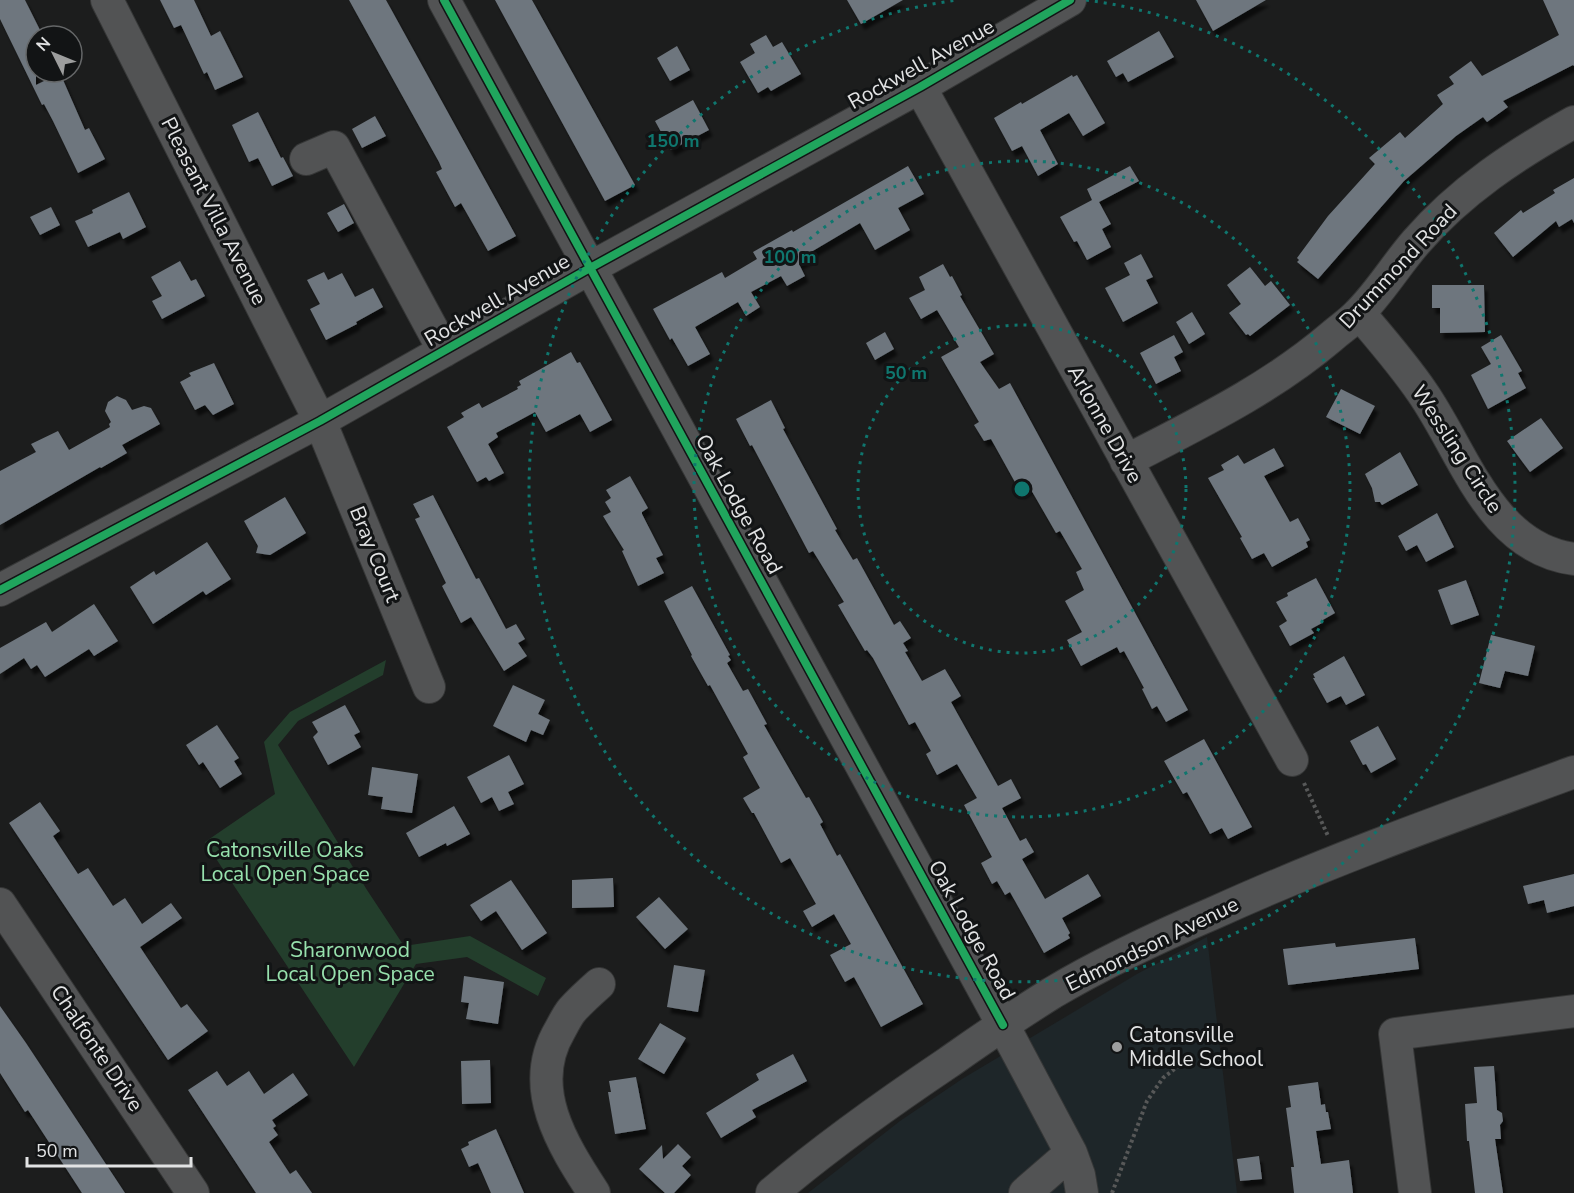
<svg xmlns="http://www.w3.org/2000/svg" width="1574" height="1193" font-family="'Nunito Sans',sans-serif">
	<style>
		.built { fill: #1e2629 }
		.green { fill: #233e2c }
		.building { fill: #6e767e; filter: url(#shadow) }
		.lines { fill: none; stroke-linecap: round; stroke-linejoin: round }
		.minor-casing { stroke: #363737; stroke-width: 34 }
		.path { stroke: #575858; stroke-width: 4; stroke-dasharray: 3 3; stroke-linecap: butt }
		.minor { stroke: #525354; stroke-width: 32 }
		.cycleway-casing { stroke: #121415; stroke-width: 11 }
		.cycleway { stroke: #20a55d; stroke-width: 8 }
		.ring { fill: none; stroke: #0f766e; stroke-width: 3; stroke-dasharray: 3 6 }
		.poi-dot { fill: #9d9e9e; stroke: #121415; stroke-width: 2 }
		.labels { text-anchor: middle; stroke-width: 6; stroke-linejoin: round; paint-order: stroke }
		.street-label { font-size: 21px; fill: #e2e3e4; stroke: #121415 }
		.park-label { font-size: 21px; fill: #97e1ad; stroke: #121415 }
		.poi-label { font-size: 21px; fill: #e2e3e4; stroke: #121415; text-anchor: start }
		.centre { fill: #0f766e; stroke: #121415; stroke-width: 3 }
		.ring-label { font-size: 18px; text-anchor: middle; font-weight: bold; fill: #0f766e; stroke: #121415; stroke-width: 6; stroke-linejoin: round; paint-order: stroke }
	</style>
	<defs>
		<filter id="shadow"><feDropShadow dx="3.5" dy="6" stdDeviation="1.5" flood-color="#0009"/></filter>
	</defs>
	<rect width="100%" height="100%" fill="#1c1d1d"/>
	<path class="built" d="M1207,937L1237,1193H808L900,1121L962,1079L1137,974Z"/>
	<path class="green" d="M386,660L383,675L298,721L278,745L367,890L404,946L470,936L546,978L538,996L467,957L416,964L354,1067L205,842L275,794L264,742L290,712Z"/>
	<path class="building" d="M0,0H25L43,36H36V85L60,73L85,130L89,128L105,159L78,173L53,121L44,104L42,105L0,19Z
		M160,0H194L211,36L220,31L243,77L215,90L207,72L204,74L181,25L174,28Z
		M349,0H386L516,236L488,251L461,203L455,207L436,172L442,169L439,162Z
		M495,0H532L635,185L605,201Z
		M847,0H903L861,24Z
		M1196,0H1266L1213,31Z
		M1543,0H1574V66L1573,65L1503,101L1508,107L1487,122L1483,117L1456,136L1404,181L1318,279L1297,262L1299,260L1297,258L1328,216L1375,164L1369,158L1400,132L1405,138L1443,104L1437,95L1454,84L1449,77L1471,61L1482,76L1559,35Z
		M1159,31L1174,57L1128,82L1123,73L1116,77L1107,61Z
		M766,35L773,47L782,42L801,74L771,91L768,87L758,93L740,62L755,53L750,44Z
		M677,46L690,70L670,81L657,58Z
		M1072,75L1073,77L1077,75L1105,123L1083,136L1069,113L1040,130L1058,164L1038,176L1022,146L1012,151L994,118L1021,102L1022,104Z
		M693,100L709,130L671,150L655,121Z
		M258,112L281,158L283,157L293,176L272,186L258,158L249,162L232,125Z
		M375,116L386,136L362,148L352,129Z
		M908,166L924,194L898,208L910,230L875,250L860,223L806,255L808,259L799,264L805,276L787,286L781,276L751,292L760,307L746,316L738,302L695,327L710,354L688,366L672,338L670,340L653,309L722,272L725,278L757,259L753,252L792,230L793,232Z
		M1130,166L1139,181L1099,202L1111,224L1102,229L1111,247L1087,260L1077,241L1074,242L1060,217L1092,200L1087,189Z
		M1574,178V223L1572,219L1559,227L1556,221L1513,257L1494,233L1521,210L1523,213L1555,193L1553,190Z
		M129,192L146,227L123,239L120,232L88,247L75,221L93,213L92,210Z
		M344,204L354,223L338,232L327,213Z
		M51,207L60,225L40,235L30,217Z
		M1141,254L1153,277L1146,280L1158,303L1123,322L1105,288L1130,275L1124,263Z
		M180,261L191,281L196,279L205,296L162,319L152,301L162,296L151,277Z
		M943,264L950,277L952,276L962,295L960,296L994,354L980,362L999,389L1010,383L1188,710L1166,722L1157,706L1152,709L1142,689L1144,688L1124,651L1120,653L1117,647L1081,666L1067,640L1082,632L1065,601L1084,590L1076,572L1082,569L1060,531L1056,533L1030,488L1021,493L991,439L984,441L974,425L979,422L941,357L959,347L937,310L921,319L909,298L925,290L919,277Z
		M1250,267L1265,286L1271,281L1290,305L1250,336L1248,334L1246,335L1229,313L1241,304L1227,285Z
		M324,272L328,280L342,273L355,297L373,288L383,307L356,322L357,324L326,340L310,309L320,304L307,280Z
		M1432,285H1484L1485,332L1440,333V308H1432Z
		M1192,312L1205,334L1189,344L1176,322Z
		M885,332L894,349L875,360L866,343Z
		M1174,335L1183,352L1174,357L1181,371L1156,384L1140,353Z
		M1501,335L1522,371L1518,373L1526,388L1488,409L1471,375L1491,364L1481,347Z
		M571,352L577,363L580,362L612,420L590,432L580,414L546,432L535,412L496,433L498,437L488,444L504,473L489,481L486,477L477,482L447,427L464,417L461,413L479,403L482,408L518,389L517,387L521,385L519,381Z
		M214,363L234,404L213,415L205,405L195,410L180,382L191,376L189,373Z
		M1341,389L1375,406L1360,434L1326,417Z
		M117,396L126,400L132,410L144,406L151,408L160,424L122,445L127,453L101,468L100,467L0,525V471L36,452L31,444L58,431L69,450L110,427L109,424L111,422L105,411L108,402Z
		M771,400L785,428L783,429L837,529L835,530L853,560L857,558L894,625L900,621L911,638L903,643L908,651L905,652L922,681L945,669L961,696L951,702L998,786L1011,779L1021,798L1002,808L1020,841L1026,838L1034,852L1022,859L1045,899L1088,874L1101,896L1062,918L1070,933L1068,935L1070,938L1044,953L1010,892L1005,895L997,881L992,884L981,863L992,857L964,805L977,798L957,764L937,775L926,754L931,751L915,722L909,725L873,658L867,650L865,651L838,605L844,602L813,551L809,553L752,445L750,446L736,419Z
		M1541,418L1563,448L1530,472L1507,441Z
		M1274,448L1284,466L1264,476L1290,522L1298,518L1310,540L1306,542L1308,547L1272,567L1264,553L1252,559L1240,538L1242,537L1208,478L1224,470L1221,465L1238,455L1244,464Z
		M1400,452L1418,485L1382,505L1380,502H1375L1372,488L1365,474Z
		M630,476L648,508L642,512V514L663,555L656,558L664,573L638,586L622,551L624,550L603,516L611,512L605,502L611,498L606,490Z
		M433,495L476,579L479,578L506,629L516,624L525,639L518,643L527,656L504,671L471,617L461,623L442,586L446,583L415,519L420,517L413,504Z
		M285,497L306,533L270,555L256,553L258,546L244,521Z
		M1437,513L1454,547L1426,562L1417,545L1406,551L1398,536Z
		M207,542L231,579L206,595L203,591L153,624L130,587L154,571L156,575Z
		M1316,578L1335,613L1321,621L1322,623L1311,629L1314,633L1290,646L1279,626L1287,621L1276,602L1288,596L1287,593Z
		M1466,580L1479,615L1451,625L1438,590Z
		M692,586L730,655L728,656L731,660L727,663L743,691L748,689L767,724L764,725L806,798L809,797L823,822L820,824L837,856L840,854L923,1004L881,1027L854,977L845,982L830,955L851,944L834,914L812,927L803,911L816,904L790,858L781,863L754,813H752L743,798L760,788L743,757L748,754L710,685L708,686L691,656L692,655L664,601Z
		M94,604L118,641L94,656L89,649L45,677L37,665L31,669L24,658L0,674V648L46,622L52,632Z
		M1491,635L1535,646L1528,676L1505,671L1500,688L1479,683Z
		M1344,656L1365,695L1346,705L1341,696L1327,703L1313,678H1315L1313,674Z
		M513,685L545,700L538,714L550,720L543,735L531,730L526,742L493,726Z
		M345,705L360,732L354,735L361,747L328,765L313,737L318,732L312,722Z
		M217,725L239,758L234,761L242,774L220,788L203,762L199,765L186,745Z
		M1378,726L1396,759L1371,773L1366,764L1363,765L1350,741Z
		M1204,739L1252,827L1228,839L1222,828L1210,834L1187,792L1183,794L1164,761Z
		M509,755L524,784L508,792L514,804L499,811L492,797L481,803L467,777Z
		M372,767L418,774L412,813L381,809L383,797L368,795Z
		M40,802L60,831L53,836L78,874L88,868L113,906L125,898L142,924L171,903L182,918L140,947L181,1008L187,1004L208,1031L168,1060L9,823Z
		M454,806L470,834L447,846L446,843L419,857L406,833Z
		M1574,874V906L1547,913L1544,900L1528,904L1523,886Z
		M613,878L614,907L572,908V880Z
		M511,880L547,933L522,950L496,911L481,921L470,905Z
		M659,897L688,929L665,949L636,917Z
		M1415,938L1419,969L1288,985L1283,949L1335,943L1336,947Z
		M674,965L705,970L698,1012L667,1007Z
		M464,976L504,982L498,1024L466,1019L469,1003L461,1002Z
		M0,1006L26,1043L125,1193H82L28,1110L25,1112L0,1073Z
		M660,1023L686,1038L664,1074L638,1059Z
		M793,1054L807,1081L752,1110L756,1117L721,1138L706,1113L759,1080L756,1074Z
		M490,1060L491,1103L462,1104L461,1061Z
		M1494,1066L1497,1110L1502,1113L1503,1121L1500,1125L1501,1139H1495L1503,1193H1475L1469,1141H1467L1465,1104L1477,1103L1474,1067Z
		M217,1071L227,1086L249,1071L264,1094L293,1073L308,1095L272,1120L276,1126L273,1128L278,1135L269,1142L290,1174L296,1170L312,1193H256L188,1090Z
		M636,1077L646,1129L615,1134L608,1092H611L609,1081Z
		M1318,1082L1321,1105L1325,1104L1326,1112H1328L1331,1129L1316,1131L1321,1164L1349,1160L1353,1193H1294L1291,1167H1294L1286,1108L1291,1107L1288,1086Z
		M496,1129L524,1193H491L478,1163L469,1167L461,1149L469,1145L468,1142Z
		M678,1144L691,1157L682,1166L691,1175L674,1193H665L639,1169L662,1145L663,1159Z
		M1259,1156L1262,1179L1240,1181L1237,1159Z"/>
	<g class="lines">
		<g class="minor-casing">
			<path id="minor" d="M107,0L320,421L429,687
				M444,0L1003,1025L1071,1153L1025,1193
				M920,87L1292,760
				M306,159L334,147L444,351
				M1359,313C1381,339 1403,364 1422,392C1464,452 1490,548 1574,559
				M1126,461C1197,424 1270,389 1331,337C1340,329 1351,322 1359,313C1380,292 1396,265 1416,242C1460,191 1516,154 1574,122
				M0,590L320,421L590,268L920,87L1070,0
				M0,904L193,1193
				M1071,1153L1079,1175L1082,1193
				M594,1193C562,1144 526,1087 560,1030C564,1023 567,1016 572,1010C580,1001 590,992 599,984
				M772,1193C828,1145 888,1103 949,1062C983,1038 1017,1015 1052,993C1104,962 1160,936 1216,912C1333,859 1454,816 1574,772
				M1415,1193L1395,1034L1574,1011"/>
		</g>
		<path class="path" d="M1304,783L1328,836
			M1112,1193L1147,1101L1163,1078L1191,1056"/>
		<use href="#minor" class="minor"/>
		<g class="cycleway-casing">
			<path id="cycleway" d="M444,0L1003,1025
				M0,590L320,421L590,268L920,87L1070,0"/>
		</g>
		<use href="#cycleway" class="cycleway"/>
	</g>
	<g class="ring">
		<circle cx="1022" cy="489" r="164"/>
		<circle cx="1022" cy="489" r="328"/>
		<path d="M1086 0A493 493 0 1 1 958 0"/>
	</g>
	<circle class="poi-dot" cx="1117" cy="1047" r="6"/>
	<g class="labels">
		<g class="street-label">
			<text transform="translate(921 64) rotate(-29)" y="7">Rockwell Avenue</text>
			<text transform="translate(214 211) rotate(63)" y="7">Pleasant Villa Avenue</text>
			<text transform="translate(1398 266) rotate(-47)" y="7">Drummond Road</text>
			<text transform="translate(497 300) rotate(-30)" y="7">Rockwell Avenue</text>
			<text transform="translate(1105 424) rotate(61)" y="7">Arlonne Drive</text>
			<text transform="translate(1457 449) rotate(57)" y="7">Wessling Circle</text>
			<text transform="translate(739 504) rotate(61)" y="7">Oak Lodge Road</text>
			<text transform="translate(375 554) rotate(68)" y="7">Bray Court</text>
			<text transform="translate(972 930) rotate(61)" y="7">Oak Lodge Road</text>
			<text transform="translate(1152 944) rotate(-26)" y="7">Edmondson Avenue</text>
			<text transform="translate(97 1048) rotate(56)" y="7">Chalfonte Drive</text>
		</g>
		<g class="park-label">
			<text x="285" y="857">Catonsville Oaks<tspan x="285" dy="24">Local Open Space</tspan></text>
			<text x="350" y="957">Sharonwood<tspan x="350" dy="24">Local Open Space</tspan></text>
		</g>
		<g class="poi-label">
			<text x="1129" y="1042">Catonsville<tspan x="1129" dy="24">Middle School</tspan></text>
		</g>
	</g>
	<circle cx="1022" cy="489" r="9" class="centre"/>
	<g class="ring-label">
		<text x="673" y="147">150 m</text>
		<text x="790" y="263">100 m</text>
		<text x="906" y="379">50 m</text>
	</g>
	<g transform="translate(54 54) rotate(313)"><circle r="28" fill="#121415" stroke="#656768" stroke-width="1.5"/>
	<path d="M0-4.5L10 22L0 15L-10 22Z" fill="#9d9e9e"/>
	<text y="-9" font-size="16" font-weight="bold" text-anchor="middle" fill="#e2e3e4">N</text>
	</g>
	<path d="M27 1157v9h164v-9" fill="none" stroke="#e2e3e4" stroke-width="3"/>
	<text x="36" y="1157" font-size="18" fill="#e2e3e4" stroke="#121415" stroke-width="4.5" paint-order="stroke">50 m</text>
</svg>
